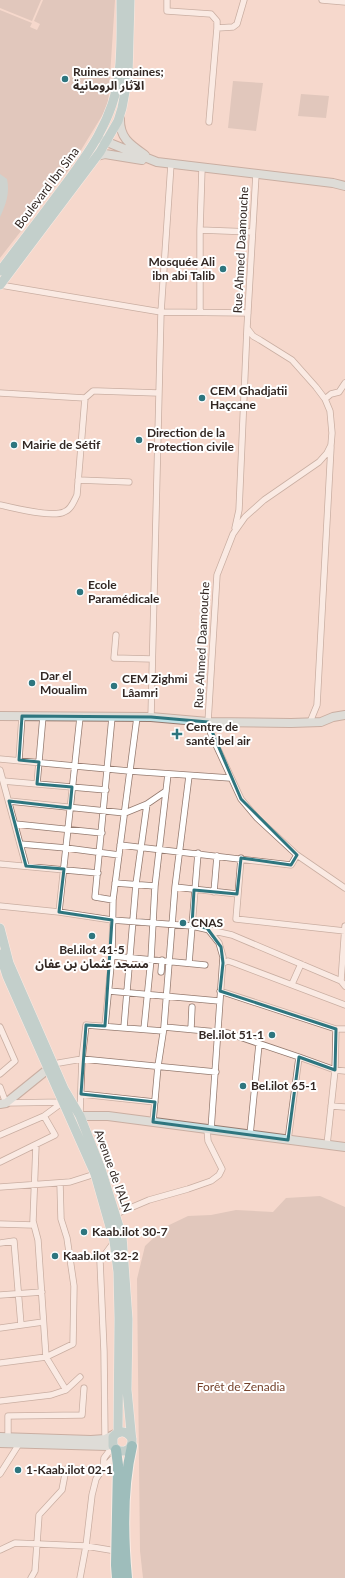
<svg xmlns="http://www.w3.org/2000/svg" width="345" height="1578" font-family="Lato,'Noto Sans Arabic',sans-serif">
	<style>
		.green { fill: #c8b1a8 }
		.water { fill: #9eccd2 }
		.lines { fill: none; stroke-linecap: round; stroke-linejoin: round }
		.street-casing { stroke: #947a6f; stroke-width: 7 }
		.secondary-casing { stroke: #947a6f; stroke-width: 10 }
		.primary-casing { stroke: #fff; stroke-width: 10 }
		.highway-casing { stroke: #fff; stroke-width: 12 }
		.street { stroke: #fff; stroke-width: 5.5 }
		.secondary { stroke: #c2e1e5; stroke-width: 8 }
		.primary { stroke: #85c3ca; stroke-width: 9 }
		.highway { stroke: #339ba7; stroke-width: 10 }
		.marked { fill: none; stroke: #2e767f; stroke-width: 3; stroke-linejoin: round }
		.poi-dot { fill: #2e767f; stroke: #fff; stroke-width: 1.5 }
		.labels { text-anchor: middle; stroke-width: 4; stroke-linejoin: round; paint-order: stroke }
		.poi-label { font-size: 12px; font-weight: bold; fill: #332824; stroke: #fff; text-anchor: start }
		.street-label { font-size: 12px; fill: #332824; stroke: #fff }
		.park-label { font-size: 12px; fill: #75422b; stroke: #fff }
	</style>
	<rect width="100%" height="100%" fill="#f5d8cc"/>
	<path class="green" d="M0,0H41L32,21L0,8Z
		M43,0H115L108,106L70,168L0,258V10L32,23L30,27L37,30L40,24L34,21Z
		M233,81L263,83L256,131L228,128Z
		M301,94L329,96L326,118L298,116Z
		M320,1196L345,1207V1578H143L140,1551L137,1279L145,1246L165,1227L188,1216L211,1215L236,1210L273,1212L286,1198Z"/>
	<path class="water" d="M0,174L7,179C10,193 6,204 0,217Z"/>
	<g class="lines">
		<g class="street-casing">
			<path id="street" d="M167,0V11L211,14L217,21V28L233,27L237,24L244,0
				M322,0L345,2
				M209,122L217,28
				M256,174L247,328L253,336L260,340L292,360L316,387L325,399L330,411L332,433L331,445L327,453L319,462L264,500L245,517L233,534L217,575L208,722L211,734L241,799L257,818L297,855L345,888
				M200,230L252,232
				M0,285L161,312L248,313
				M200,312V230L202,168
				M0,393L85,398
				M325,399L331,394L339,392L345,383
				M78,480L129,482
				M0,505C15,508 52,518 64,512C71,510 74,501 77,495L85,398L93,391H98L158,393
				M235,528L239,510L247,328
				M116,635L114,658L152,659
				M112,717L95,897L113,900
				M151,717L161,312L171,164
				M310,722L317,705L331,447
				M0,759L129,771L230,778
				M19,760L22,716
				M0,770L26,866
				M3,781L106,790
				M37,784L43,716
				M9,801L125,813L147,804L166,791
				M15,824L102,833
				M20,844L66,848L119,855
				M120,845L291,865L297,855
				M241,858L236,919L345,931
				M0,864L98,873
				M115,883L155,886
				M175,887L237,894
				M214,892L217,856
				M0,906L59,912L112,920L192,926L232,935L341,981
				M59,912L80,717
				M345,926L341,981L345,986
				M207,928L219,943L223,957L211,1130
				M112,956L205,965
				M189,963L198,853
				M223,963L228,961L234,963L345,1005
				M161,972L162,960
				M292,984L301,964
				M109,991L219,1001
				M220,991L336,1029H345
				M105,1026L112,956L113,900L137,717
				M0,1027L15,1061L0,1074
				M124,1027L136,884L147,804
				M164,1027L228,1033L299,1057
				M144,1029L151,959L155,886L168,774
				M191,1029L192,1007
				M53,1064L82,1059L216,1072
				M0,1087L6,1103
				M81,1094L155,1102
				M6,1103L63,1102
				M331,1106L345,1107
				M80,1113L82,1059L86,1025L163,1031
				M153,1122L158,1066L164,1027L175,887L189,776
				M0,1135L44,1116L63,1102
				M250,1135L259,1044
				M288,1140L299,1057L335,1070L345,1071
				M36,1145L33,1221L38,1240L46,1357L66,1390
				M327,1145L335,1070L336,1029
				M0,1162L55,1135L44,1116
				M0,1187L70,1182L95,1174
				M116,1214L149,1200L188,1189L211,1181L219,1175L222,1169L208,1141L207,1129
				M0,1224L33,1225
				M0,1243L14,1241L21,1325
				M0,1295L42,1292
				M0,1328L43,1322
				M0,1363L46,1357L73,1344L74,1286L67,1238L61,1219L60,1183
				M0,1401L51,1395L66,1390L80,1377
				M8,1437V1416L82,1415L84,1388
				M105,1439L104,1351L100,1261L114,1242
				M103,1469L104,1458L113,1446
				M0,1474L19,1444
				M0,1550L15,1543L86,1546L116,1551
				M31,1578L35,1571L39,1515L62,1490L66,1469L102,1470
				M80,1578L86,1546L92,1495L96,1479L102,1470L116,1455"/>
		</g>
		<g class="secondary-casing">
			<path id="secondary" d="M120,117C119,137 129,144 145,155
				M102,140L157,162L333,183L345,186
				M97,156L105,154L142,160
				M0,716L151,717L208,722L291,723L321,722L333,717L345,715
				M0,1104L6,1103L53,1065
				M80,1116H108L345,1147
				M0,1437L91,1440L105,1439L115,1434
				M0,1443L107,1446L113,1444"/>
		</g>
		<g class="primary-casing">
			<path id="primary" d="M0,271C18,247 36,224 53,201C82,162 114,123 119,73C122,49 121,24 121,0
				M0,285L100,152L118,121L122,108L128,76L130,0
				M0,928L9,963L64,1089L80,1116L101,1169L122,1236L128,1319L127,1390L132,1442L130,1448L125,1451H119L113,1446V1437C119,1429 128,1431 132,1439
				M0,954L7,976L95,1174L114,1241L118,1272L119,1319L118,1433"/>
		</g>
		<g class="highway-casing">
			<path id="highway" d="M116,1450L118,1465L116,1565L117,1578
				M127,1578C123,1535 122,1488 132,1446"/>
		</g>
		<use href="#street" class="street"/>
		<use href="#secondary" class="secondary"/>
		<use href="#primary" class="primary"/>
		<use href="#highway" class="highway"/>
	</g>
	<path d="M0 0H345V1578H0ZM22,716L151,717L208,722L241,799L297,855L291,865L241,858L237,894L194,890L192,926L207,928L221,947L223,963L220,991L336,1029L335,1070L299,1057L288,1140L153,1122L155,1102L81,1094L86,1025L105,1026L112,920L59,912L64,869L26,866L9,801L70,808L72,787L37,784L39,762L19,760Z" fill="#f5d8cc" fill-opacity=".55" fill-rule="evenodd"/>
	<path class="marked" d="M22,716L151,717L208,722L241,799L297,855L291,865L241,858L237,894L194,890L192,926L207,928L221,947L223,963L220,991L336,1029L335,1070L299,1057L288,1140L153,1122L155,1102L81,1094L86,1025L105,1026L112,920L59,912L64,869L26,866L9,801L70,808L72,787L37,784L39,762L19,760Z"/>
	<g class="poi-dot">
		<circle cx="65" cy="79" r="4"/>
		<circle cx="223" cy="269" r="4"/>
		<circle cx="202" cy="398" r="4"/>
		<circle cx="139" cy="440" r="4"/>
		<circle cx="14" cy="445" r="4"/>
		<circle cx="80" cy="592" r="4"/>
		<circle cx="32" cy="683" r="4"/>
		<circle cx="114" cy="686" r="4"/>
		<path d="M175 728h4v4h4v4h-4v4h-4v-4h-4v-4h4z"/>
		<circle cx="183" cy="923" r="4"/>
		<circle cx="92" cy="936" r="4"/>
		<circle cx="272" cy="1035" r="4"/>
		<circle cx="243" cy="1086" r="4"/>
		<circle cx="84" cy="1232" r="4"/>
		<circle cx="55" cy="1256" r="4"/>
		<circle cx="18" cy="1470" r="4"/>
	</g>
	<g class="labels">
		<g class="poi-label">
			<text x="73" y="76">Ruines romaines;<tspan x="73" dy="14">الآثار الرومانية</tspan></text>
			<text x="215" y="266" text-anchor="end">Mosquée Ali<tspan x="215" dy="14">ibn abi Talib</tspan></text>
			<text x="210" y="395">CEM Ghadjatii<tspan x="210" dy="14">Haçcane</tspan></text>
			<text x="147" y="437">Direction de la<tspan x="147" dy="14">Protection civile</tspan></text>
			<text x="22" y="449">Mairie de Sétif</text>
			<text x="88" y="589">Ecole<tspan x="88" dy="14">Paramédicale</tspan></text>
			<text x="40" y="680">Dar el<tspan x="40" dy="14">Moualim</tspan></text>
			<text x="122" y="683">CEM Zighmi<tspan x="122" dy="14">Lâamri</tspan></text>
			<text x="186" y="731">Centre de<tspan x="186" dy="14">santé bel air</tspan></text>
			<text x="191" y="927">CNAS</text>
			<text x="92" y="954" text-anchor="middle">Bel.ilot 41-5<tspan x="92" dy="14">مسجد عثمان بن عفان</tspan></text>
			<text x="264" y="1039" text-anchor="end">Bel.ilot 51-1</text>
			<text x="251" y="1090">Bel.ilot 65-1</text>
			<text x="92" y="1236">Kaab.ilot 30-7</text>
			<text x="63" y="1260">Kaab.ilot 32-2</text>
			<text x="26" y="1474">1-Kaab.ilot 02-1</text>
		</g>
		<g class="street-label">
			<text transform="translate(47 188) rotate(-53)" y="4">Boulevard Ibn Sina</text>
			<text transform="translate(241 250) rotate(-87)" y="4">Rue Ahmed Daamouche</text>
			<text transform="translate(202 645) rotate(-87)" y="4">Rue Ahmed Daamouche</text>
			<text transform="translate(113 1171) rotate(70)" y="4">Avenue de l'ALN</text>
		</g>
		<g class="park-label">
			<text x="241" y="1391">Forêt de Zenadia</text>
		</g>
	</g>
</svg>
